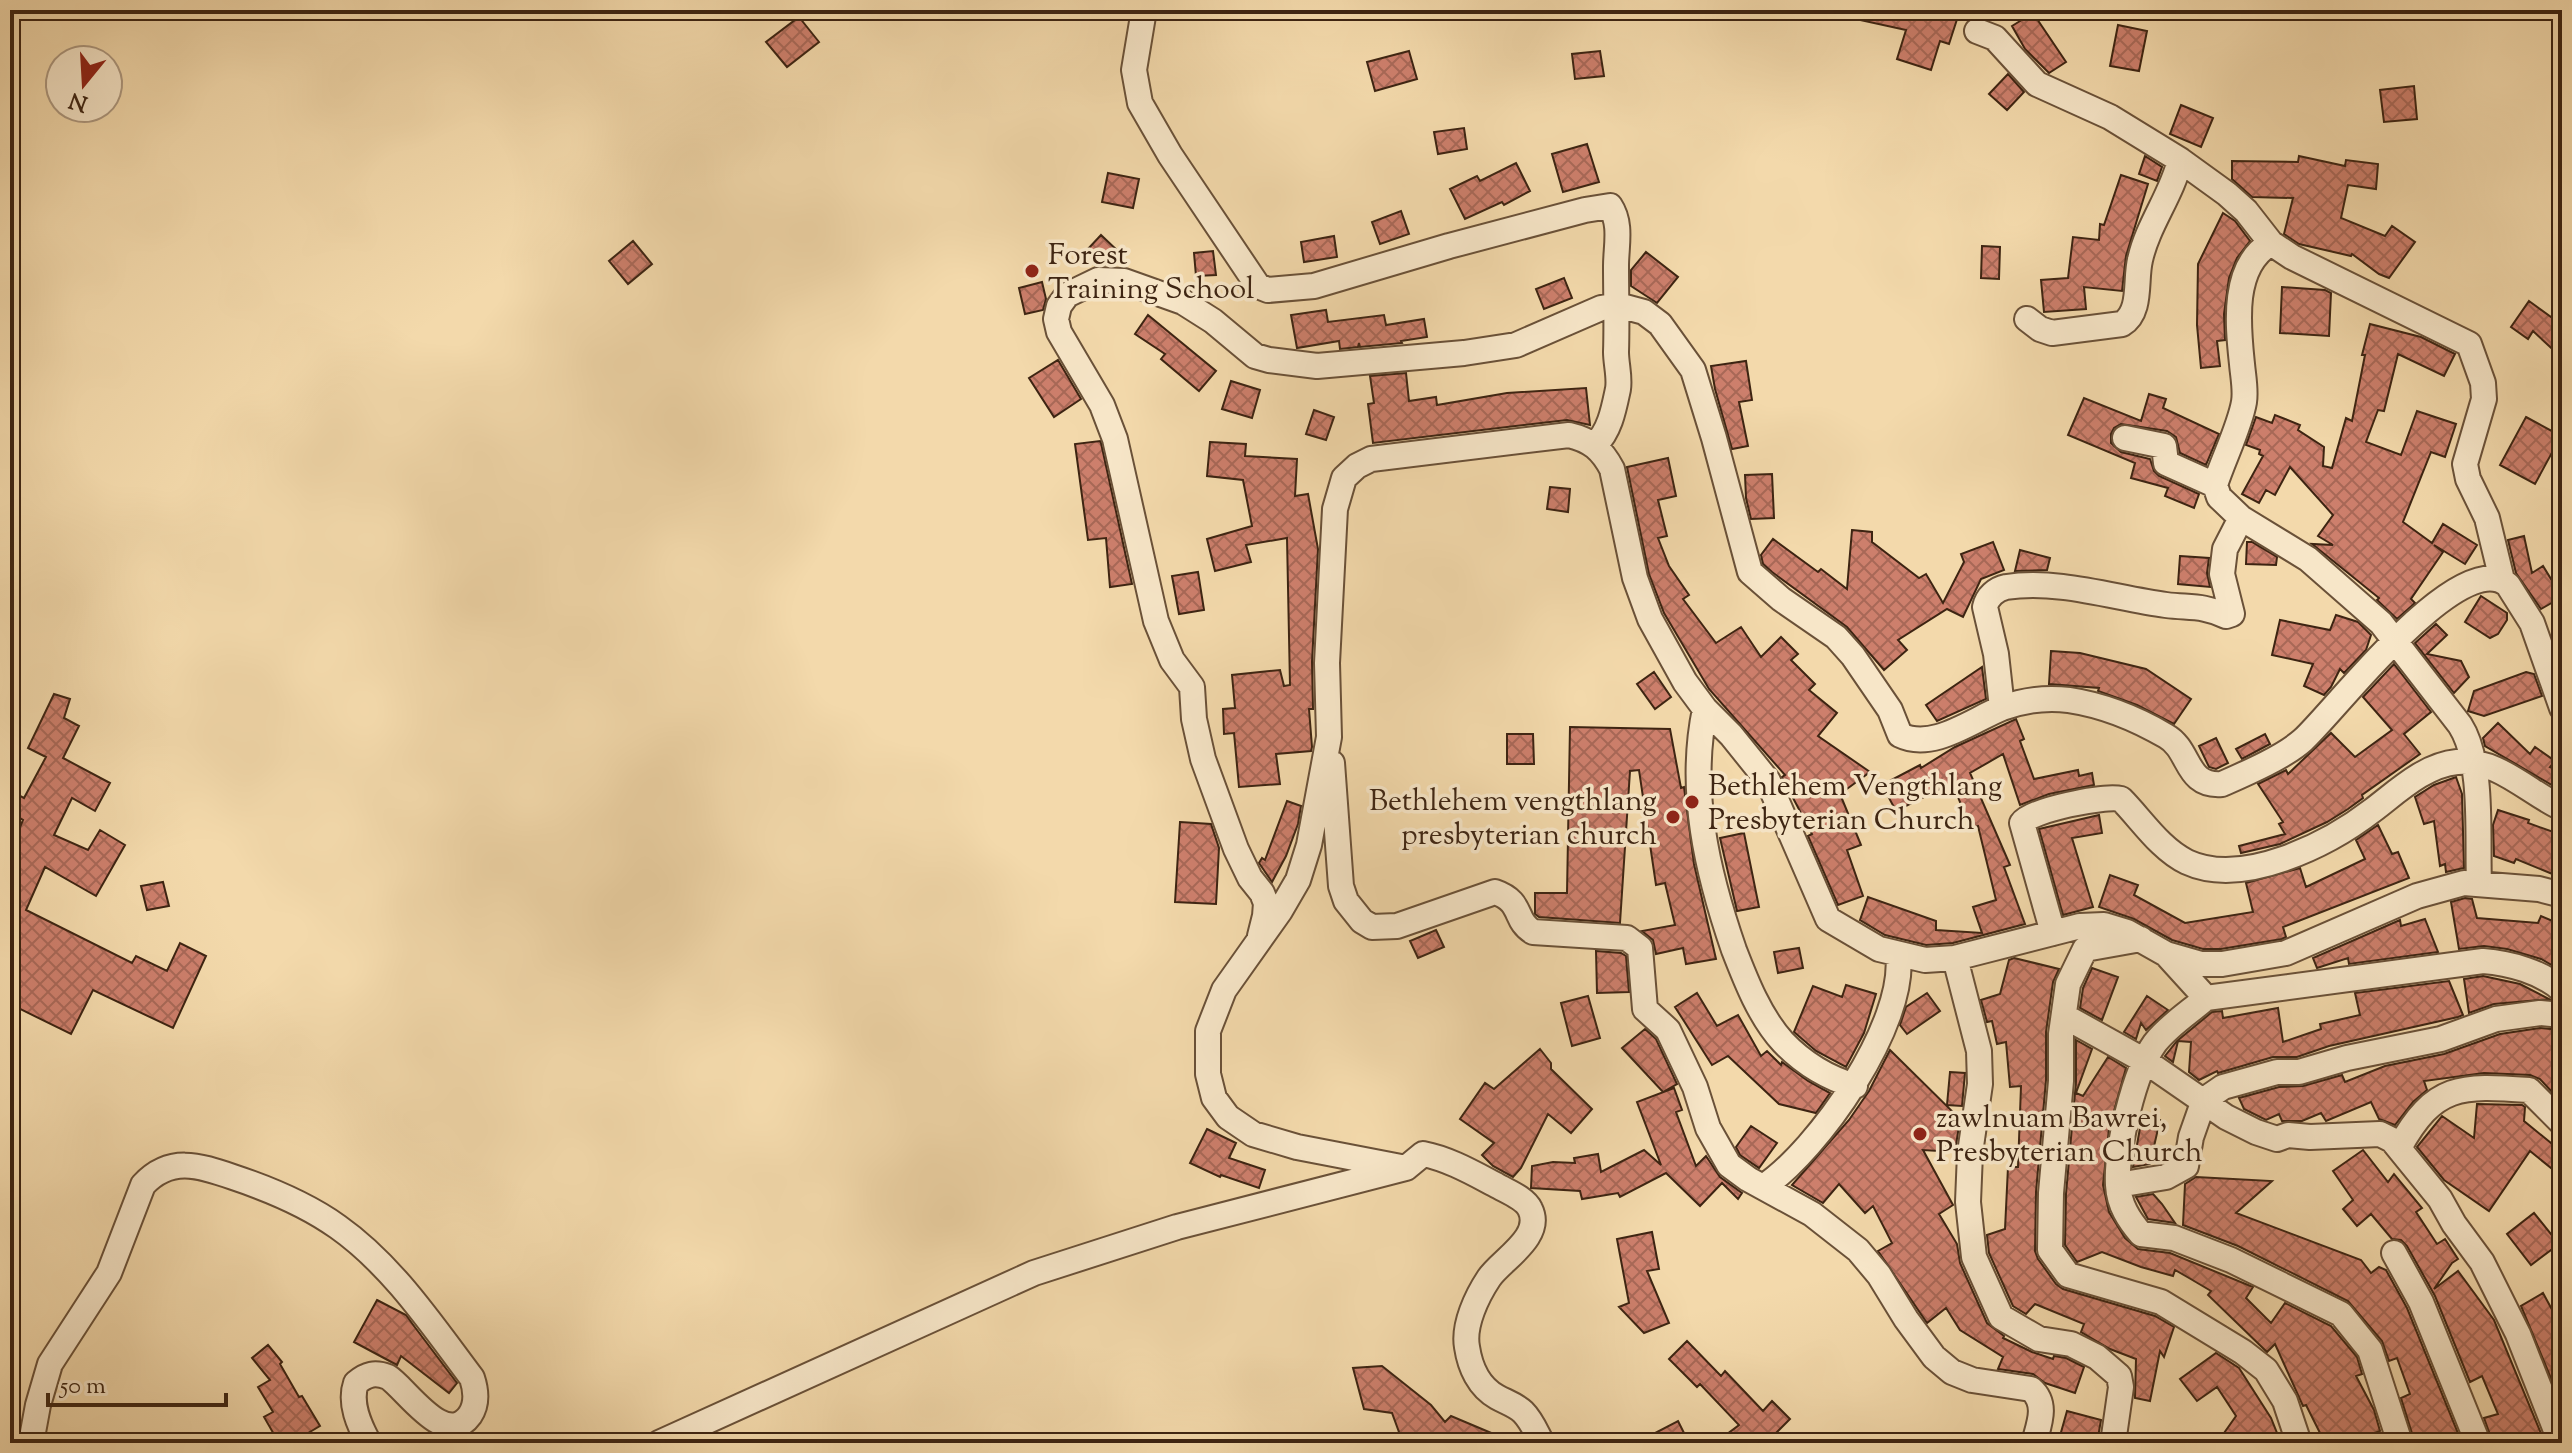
<svg xmlns="http://www.w3.org/2000/svg" width="2572" height="1453" font-family="'Sorts Mill Goudy',serif">
	<style>
		.building { fill: url(#building-cross-hatch); stroke: #3d2412; stroke-width: 2 }
		.lines { fill: none; stroke-linecap: round; stroke-linejoin: round }
		.minor-casing { stroke: #6a5138; stroke-width: 28 }
		.minor { stroke: #f7e6c8; stroke-width: 24 }
		.poi-dot { fill: #8f2418; stroke: #f7e6c8; stroke-width: 3 }
		.labels { text-anchor: middle; stroke-width: 7; stroke-linejoin: round; paint-order: stroke }
		.poi-label { font-size: 30px; fill: #3d2412; stroke: #f7e6c8; text-anchor: start }
	</style>
	<defs>
		<pattern id="building-cross-hatch" width="8" height="8" patternUnits="userSpaceOnUse" patternTransform="scale(2)"><rect width="8" height="8" fill="#cd7f6c"/><path d="M0 0l8 8M0 8l8-8" fill="none" stroke="#a86857"/></pattern>
	</defs>
	<rect width="100%" height="100%" fill="#f3d9ab"/>
	<filter id="stains"><feTurbulence type="fractalNoise" baseFrequency=".0025" numOctaves="4"/><feColorMatrix values="0 0 0 0 .2 0 0 0 0 .09 0 0 0 0 .02 0 0 0 .5 -.17"/></filter>
	<radialGradient id="worn" r=".72"><stop offset=".6" stop-color="#630" stop-opacity="0"/><stop offset="1" stop-color="#630" stop-opacity=".3"/></radialGradient>
	<path class="building" d="M1852,10H1960L1949,44L1940,41L1931,70L1897,59L1906,30L1851,18Z
		M2033,13L2066,62L2049,73L2025,49L2012,26Z
		M799,17L819,42L787,67L766,42Z
		M2118,25L2147,31L2139,71L2110,66Z
		M1409,51L1417,79L1375,91L1367,62Z
		M1600,51L1604,76L1575,79L1572,54Z
		M2008,74L2024,92L2007,110L1989,94Z
		M2414,86L2417,119L2384,122L2380,90Z
		M2181,105L2213,118L2201,147L2170,134Z
		M1464,128L1467,149L1438,154L1434,132Z
		M1587,144L1599,182L1563,192L1552,154Z
		M2145,156L2162,167L2157,181L2139,174Z
		M2299,156L2345,166L2346,160L2378,164L2376,189L2348,185L2341,218L2385,236L2392,226L2415,242L2389,278L2379,274L2352,254L2351,256L2299,244L2284,234L2293,198L2252,197L2232,179V161L2298,162Z
		M1516,163L1530,191L1504,205L1502,202L1465,219L1450,189L1477,176L1480,181Z
		M1108,173L1139,179L1133,208L1102,202Z
		M2121,175L2148,184L2126,256L2122,291L2084,287L2086,309L2044,312L2041,280L2068,278L2073,237L2099,240L2100,224L2104,225Z
		M1401,211L1409,234L1380,244L1372,222Z
		M2223,213L2235,221L2250,241L2237,258L2229,278L2224,314L2225,340L2217,341L2220,366L2201,368L2197,325L2198,264Z
		M1101,235L1120,253L1109,265H1103L1087,250Z
		M1334,236L1337,257L1304,262L1301,242Z
		M633,241L652,264L628,284L609,261Z
		M1982,246L2000,247L1999,279L1981,278Z
		M1213,251L1216,275L1196,276L1194,253Z
		M1646,252L1678,277L1657,303L1631,286V270Z
		M1564,278L1572,298L1544,309L1536,289Z
		M1042,282L1046,299L1043,310L1025,314L1019,288Z
		M2282,287L2325,290L2331,293L2329,336L2280,333Z
		M2529,301L2562,325V358L2533,331L2528,339L2511,327Z
		M1326,310L1328,322L1384,315L1386,325L1424,319L1427,337L1401,341L1402,343L1360,347L1359,343L1358,347L1340,349L1339,341L1297,348L1291,315Z
		M1148,315L1216,371L1199,391L1161,359L1165,354L1135,334Z
		M2370,324L2421,337L2455,354L2444,376L2398,354L2384,411L2378,410L2366,442L2401,455L2417,411L2456,424L2445,457L2431,452L2403,522L2432,543L2443,524L2477,545L2465,564L2434,545L2443,552L2411,599L2415,603L2397,619L2377,600L2379,598L2312,544L2333,545L2318,536L2333,515L2290,467L2275,495L2266,490L2259,503L2242,494L2263,456L2259,454L2260,450L2246,445L2256,417L2272,423L2275,415L2300,425L2298,430L2324,447L2323,466L2332,468L2346,418L2352,421L2365,355H2362Z
		M1058,360L1081,399L1054,417L1029,378Z
		M1746,361L1752,400L1739,402L1748,446L1732,449L1715,389L1711,366Z
		M1406,373L1409,401L1436,397L1437,405L1507,393L1586,388L1590,425L1567,420L1373,443L1368,404L1374,403L1370,376Z
		M1231,381L1260,390L1252,418L1222,409Z
		M2149,394L2166,399L2163,408L2219,434L2206,465L2180,453L2176,437L2167,431L2121,424L2114,428L2111,434V443L2121,452L2150,459L2154,471L2159,476L2199,494L2194,508L2165,496L2168,488L2131,478L2135,463L2068,435L2084,398L2141,421Z
		M1314,410L1334,417L1326,440L1306,434Z
		M2526,417L2561,436L2535,484L2500,465Z
		M1100,441L1101,443L1132,584L1110,587L1106,538L1088,540L1075,444Z
		M1210,442L1246,444L1245,456L1297,459L1295,496L1308,494L1318,549L1312,662L1313,709H1309L1312,747L1311,751L1276,754L1280,784L1239,787L1234,733L1224,734L1223,709L1235,708L1232,675L1280,670L1284,686L1290,685L1287,538L1246,545L1251,562L1215,571L1207,539L1252,526L1243,480L1207,476Z
		M1668,458L1676,496L1658,500L1667,536L1658,538L1669,566L1689,595L1683,599L1716,643L1741,627L1761,657L1781,637L1798,654L1791,660L1815,684L1809,690L1837,713L1818,736L1870,772L1840,794L1861,845L1847,850L1863,896L1838,905L1808,836L1812,834L1782,777L1785,775L1709,689L1664,613L1649,574L1627,467Z
		M1772,474L1774,518L1751,519L1746,498L1745,475Z
		M1550,487L1570,489L1568,512L1547,509Z
		M1852,530L1872,532V542L1919,578L1926,574L1943,603L1964,562L1961,554L1993,542L2004,570L1981,579L1963,617L1947,609L1898,640L1907,650L1884,670L1847,627L1772,572L1763,564L1761,555L1773,539L1818,572L1821,569L1847,589Z
		M2524,536L2532,573L2543,566L2562,597L2541,609L2516,573L2508,540Z
		M2247,542H2252L2277,557L2276,565L2246,564Z
		M2020,550L2050,558L2047,570L2015,571Z
		M2180,556L2209,558L2207,573L2210,587L2178,584Z
		M1198,572L1204,610L1179,614L1172,576Z
		M2481,596L2507,613V620L2498,634L2490,638L2465,622Z
		M2336,615L2358,622L2371,635L2366,650L2344,673L2340,669L2331,687L2324,695L2304,686L2313,664L2272,655L2280,620L2330,630Z
		M2436,624L2447,635L2427,654L2461,661L2469,677L2454,693L2415,643Z
		M2051,651L2080,653L2146,669L2191,699L2174,724L2137,705L2098,691L2099,688L2049,684Z
		M2394,664L2431,712L2404,734L2420,754L2362,795L2363,798L2348,809L2327,822L2280,844L2241,853L2239,846L2285,834L2279,824L2283,822L2258,784L2286,770L2288,774L2331,733L2355,757L2392,730L2363,697Z
		M1982,667L1986,699L1937,721L1926,705Z
		M1654,672L1671,697L1655,709L1637,684Z
		M2526,672L2534,674L2542,696L2484,716L2468,711L2474,691Z
		M54,694L70,699L64,718L79,726L63,758L110,783L95,811L72,798L54,835L88,850L100,830L125,845L96,896L45,867L26,910L132,963L136,956L167,971L180,943L206,956L173,1028L93,990L71,1034L10,1004V852L23,820L10,812V790L24,798L46,757L28,748Z
		M2016,719L2024,739L2020,741L2034,779L2078,770L2079,776L2092,773L2094,785L2049,794L2020,805L2003,754L1970,773L2010,865L2004,867L2025,924L1953,943L1926,945L1885,935L1860,920L1868,897L1936,921V930L1982,933L1973,907L1996,900L1978,826L1971,828L1952,783L1896,811L1882,785L1920,765L1921,768L1955,747Z
		M2498,723L2530,754L2535,747L2555,761L2550,767L2562,772V791L2485,746L2483,738Z
		M1570,727L1670,729L1681,788L1684,787L1694,864L1716,959L1686,964L1683,948L1656,954L1653,940L1642,931L1675,925L1665,883L1656,885L1639,770L1630,771L1620,923L1539,917L1535,914V893H1567Z
		M1507,734H1533L1534,764H1507Z
		M2265,734L2270,744L2242,759L2236,749Z
		M2216,738L2228,763L2216,769L2209,767L2199,746Z
		M2456,777L2462,794L2464,868L2446,872L2445,864L2440,866L2434,821L2424,824L2415,797L2434,785Z
		M1287,801L1301,806L1298,824L1286,856L1272,882L1259,863L1262,858L1265,860Z
		M2498,810L2529,820L2528,823L2562,835V878L2516,859L2514,863L2494,856L2493,825Z
		M2099,815L2102,833L2072,838L2093,907L2063,915L2039,829Z
		M1180,822L1211,824L1219,848L1216,904L1175,902Z
		M2378,825L2392,854L2398,852L2409,878L2283,927L2286,937L2282,939L2221,949H2203L2172,940L2134,919L2099,907L2110,875L2138,885L2134,895L2185,923L2253,912L2246,883L2300,868L2306,887L2365,859L2356,840Z
		M1744,833L1759,907L1737,911L1720,838Z
		M163,882L169,906L147,910L141,886Z
		M2465,898L2472,899L2477,918L2538,923L2541,916L2562,925V971L2541,959L2507,949L2484,946L2459,949L2451,902Z
		M2425,919L2438,952L2349,964L2348,958L2317,968L2313,958L2400,920L2401,926Z
		M1436,930L1444,947L1418,958L1410,941Z
		M1799,948L1803,968L1778,973L1774,952Z
		M1596,951L1621,953L1626,956L1629,992L1597,993Z
		M2014,958L2059,969L2053,982L2046,1032V1080L2036,1192L2035,1251L2038,1259L2056,1284L2063,1289L2155,1316L2174,1327L2164,1357L2160,1351L2150,1401L2135,1398L2136,1359L2110,1349L2081,1332L2084,1324L2035,1304L2026,1314L2013,1306L1989,1253L1987,1235L2005,1229L2008,1167H2018L2021,1086L2010,1087L2006,1042L1997,1044L1992,1021L1987,1022L1981,1000L2000,994L2009,960Z
		M2092,968L2118,977L2102,1020L2080,1008L2083,988Z
		M2483,976L2520,984L2549,999L2494,1004L2469,1013L2464,979Z
		M2449,981L2463,1015L2458,1017L2329,1046L2297,1057H2273L2218,1073L2217,1071L2199,1080L2189,1072L2191,1042L2178,1041L2173,1062L2165,1056L2177,1041L2212,1012L2222,1011L2223,1018L2278,1008L2283,1042L2321,1029L2320,1024L2360,1015L2355,993Z
		M1846,985L1876,994L1864,1033L1846,1067L1816,1051L1794,1032L1813,986L1842,997Z
		M1697,993L1717,1026L1738,1015L1761,1056L1767,1051L1781,1065L1782,1062L1808,1081L1830,1093L1816,1113L1779,1104L1728,1056L1712,1065L1675,1007Z
		M1927,993L1940,1011L1907,1034L1900,1025L1906,1007Z
		M1588,996L1600,1038L1572,1046L1561,1003Z
		M2147,996L2168,1010L2146,1030L2141,1023L2136,1039L2124,1032Z
		M2540,1028L2562,1030V1078L2558,1093L2552,1092L2540,1079L2530,1075L2484,1073L2424,1081L2427,1090L2413,1102L2395,1125L2379,1119L2371,1102L2326,1121L2321,1113L2302,1121H2282L2279,1114L2266,1120L2244,1109L2239,1098L2279,1087L2303,1086L2342,1075L2345,1082L2385,1066L2444,1054L2500,1034Z
		M1645,1029L1656,1039L1677,1084L1663,1092L1622,1048Z
		M2076,1040L2092,1049L2076,1093L2083,1096L2108,1057L2126,1068L2109,1129L2103,1185L2109,1212L2125,1238L2138,1249L2170,1253L2253,1287L2246,1298L2271,1323L2285,1303L2331,1326L2357,1357L2362,1374L2356,1376L2374,1410L2380,1431L2349,1443H2325L2306,1405L2303,1406L2275,1344L2267,1352L2208,1295L2211,1291L2189,1278L2175,1270L2173,1276L2141,1267L2102,1252L2077,1262L2065,1245L2066,1194L2076,1082Z
		M1540,1049L1551,1063V1069L1592,1109L1571,1133L1548,1114L1521,1168L1513,1177L1493,1166L1482,1155L1494,1143L1460,1119L1485,1083L1494,1089Z
		M1890,1050L1960,1119L1955,1152L1923,1150L1953,1205L1939,1214L1957,1244L1960,1263L1987,1323L2004,1336L2003,1338L2032,1352L2053,1359L2054,1356L2066,1358L2084,1367L2075,1393L2045,1383L2033,1374L1998,1369L2003,1357L1960,1330L1946,1308L1927,1323L1878,1251L1892,1243L1873,1206L1865,1213L1839,1184L1823,1203L1792,1185L1849,1120L1869,1091Z
		M1950,1072L1965,1073L1962,1106L1947,1105Z
		M1674,1088L1682,1110L1676,1112L1696,1166L1706,1156L1720,1177L1742,1193L1738,1199L1722,1183L1700,1206L1666,1173L1620,1197L1618,1193L1582,1199L1580,1191L1531,1188L1532,1166L1553,1162L1575,1163L1574,1158L1598,1154L1601,1172L1644,1150L1661,1165L1637,1102Z
		M2477,1104L2522,1105L2525,1107L2524,1121L2562,1152V1177L2530,1151L2489,1211L2444,1180L2417,1147L2442,1116L2474,1138Z
		M2142,1117L2160,1120L2150,1164L2133,1167Z
		M1751,1126L1777,1143L1759,1168L1740,1155L1736,1147Z
		M1207,1129L1236,1143L1229,1158L1265,1170L1259,1188L1221,1175L1220,1177L1190,1163Z
		M2363,1150L2388,1182L2394,1174L2422,1208L2416,1212L2437,1244L2445,1239L2458,1259L2452,1263L2434,1289L2458,1271L2494,1320L2545,1443H2493L2484,1418L2498,1414L2482,1376L2470,1382L2435,1296L2407,1246L2401,1240L2392,1239L2371,1214L2357,1226L2343,1209L2353,1200L2333,1171Z
		M2196,1177L2272,1181L2236,1213L2361,1260L2371,1273L2379,1267L2386,1270L2407,1308L2462,1443H2415L2401,1398L2410,1394L2397,1358L2389,1361L2382,1341L2348,1301L2238,1246L2183,1225L2185,1184Z
		M2153,1194L2162,1204L2175,1223L2148,1219L2136,1197Z
		M2534,1213L2559,1244L2531,1265L2507,1234Z
		M1652,1232L1659,1269L1647,1271L1669,1323L1644,1333L1619,1307L1629,1303L1617,1239Z
		M2543,1293L2562,1328V1405L2521,1306Z
		M377,1300L406,1315L414,1326L457,1383L449,1393L401,1356L397,1365L354,1342Z
		M1687,1341L1721,1376L1725,1371L1763,1411L1772,1401L1790,1419L1766,1443H1715L1739,1425L1700,1384L1697,1387L1669,1359Z
		M268,1345L282,1362L280,1364L299,1397L302,1396L320,1426L291,1443H279L264,1417L273,1412L258,1387L270,1380L252,1358Z
		M2216,1353L2239,1368L2271,1418L2281,1443H2217L2236,1416L2217,1387L2197,1401L2180,1379Z
		M1382,1366L1431,1405L1445,1422L1451,1416L1515,1443H1403L1392,1413L1364,1409L1353,1368Z
		M2067,1411L2101,1420L2097,1443H2058Z
		M1678,1421L1689,1443H1636Z"/>
	<g class="lines">
		<g class="minor-casing">
			<path id="minor" d="M1144,10L1134,70L1140,103L1170,155L1258,286L1268,290L1314,286L1449,246L1585,210L1610,206C1622,224 1616,246 1616,266C1616,295 1617,323 1616,352C1616,364 1620,377 1618,389C1614,408 1610,431 1595,445
				M1977,31L1995,38L2037,84L2110,117L2180,160L2227,194L2246,211L2271,243L2292,257L2469,344L2483,383L2484,399L2465,464L2468,479L2487,518L2502,580
				M2271,243C2231,266 2238,326 2242,364C2243,376 2246,390 2244,402C2240,426 2223,460 2215,485L2219,497L2241,518L2308,559L2381,623L2460,725C2484,762 2477,838 2479,883
				M2027,319L2040,329L2052,333L2122,324C2142,312 2135,280 2140,260C2148,224 2172,195 2180,160
				M2125,438L2164,446L2166,463L2215,485
				M2002,708L1996,654L1985,607C1987,597 1996,589 2006,587C2059,579 2114,598 2166,605C2190,608 2203,605 2226,616L2232,614L2222,574L2225,549L2241,518
				M1705,709C1688,791 1707,872 1734,950C1746,981 1760,1017 1783,1042C1803,1063 1828,1078 1855,1086
				M1332,763L1341,886L1346,901L1362,921L1372,927L1397,926L1495,892C1524,902 1513,920 1533,932L1627,938L1640,948L1645,1009L1668,1030L1695,1087L1708,1128L1729,1165L1748,1179L1812,1214L1858,1250L1879,1275L1906,1319L1934,1357L1952,1372L1972,1380L2031,1389C2048,1404 2039,1424 2034,1443
				M2053,933L2022,823C2030,810 2105,795 2121,799C2141,819 2160,849 2187,862C2243,888 2329,844 2373,810C2398,791 2425,765 2457,762C2497,758 2529,793 2562,808
				M1260,936L1265,916L1266,903L1262,893L1250,878L1236,849L1203,759L1194,719L1192,687L1172,660L1156,621L1115,439L1102,405L1059,332L1056,319L1059,306L1067,295L1098,280L1124,281L1183,302L1213,321L1255,356L1269,360L1317,366L1464,353L1516,345L1601,308L1618,305L1644,312L1660,324L1693,370L1714,438L1750,572L1781,599L1836,637L1853,656L1890,710L1900,735C1933,751 1972,720 2002,708C2024,700 2046,697 2069,700C2102,705 2137,719 2166,736C2191,750 2185,787 2222,784C2247,773 2284,757 2303,740C2335,711 2461,544 2508,585L2532,623L2562,708
				M2141,939L2085,949L2068,984L2061,1034V1081L2051,1193L2050,1250L2068,1275L2161,1302L2243,1352L2266,1370L2285,1401L2299,1443
				M2166,954L2201,964H2222L2286,953L2417,896L2464,883L2539,889L2562,895
				M1955,958L1979,1051L1980,1084L1970,1153L1968,1202L1974,1257L2001,1317L2039,1339L2071,1344L2097,1357L2119,1376L2121,1387L2113,1443
				M2206,998C2190,1012 2169,1025 2155,1043C2134,1072 2116,1149 2118,1185C2119,1205 2129,1220 2141,1234L2174,1238L2231,1260L2341,1314L2370,1350L2400,1443
				M2064,1016L2145,1061L2226,1117L2256,1132L2277,1139L2288,1135L2310,1137L2380,1134L2392,1140L2440,1199L2454,1224L2482,1262L2518,1334L2561,1443
				M2399,1148C2434,1084 2461,1085 2529,1090L2562,1123
				M1406,1168L1297,1147L1253,1134L1228,1117L1214,1098L1208,1074V1031L1224,990L1280,911L1298,880L1309,845L1329,737L1327,663L1335,509L1344,478L1357,466L1371,459L1569,435C1591,440 1602,450 1612,469L1635,578L1650,619L1685,682L1705,709L1731,735L1768,781L1828,919L1879,949L1925,960L1955,958L2080,926L2104,925L2127,932L2166,954L2206,998L2483,961C2510,963 2542,972 2562,990
				M2118,1185L2166,1177L2186,1166L2191,1137L2204,1100L2223,1087L2277,1072H2299L2347,1058L2441,1039L2496,1019L2540,1013L2562,1015
				M1763,1187C1818,1151 1907,1023 1898,955
				M2394,1253L2421,1302L2478,1443
				M31,1443L38,1405L50,1364L109,1273L143,1185C170,1156 198,1165 233,1177C269,1189 306,1204 338,1227C392,1265 432,1325 472,1378C476,1390 478,1403 470,1415C445,1450 406,1388 388,1377C375,1372 367,1374 356,1383C349,1403 359,1425 369,1443
				M659,1443L1034,1273L1177,1227L1406,1168L1423,1154C1449,1159 1473,1173 1496,1185C1506,1191 1525,1198 1530,1209C1544,1237 1501,1260 1489,1278C1477,1296 1463,1325 1467,1347C1470,1367 1479,1387 1497,1397C1506,1402 1516,1405 1523,1412C1532,1421 1536,1432 1542,1443"/>
		</g>
		<use href="#minor" class="minor"/>
	</g>
	<g class="poi-dot">
		<circle cx="1032" cy="271" r="8"/>
		<circle cx="1692" cy="802" r="8"/>
		<circle cx="1673" cy="817" r="8"/>
		<circle cx="1920" cy="1134" r="8"/>
	</g>
	<g class="labels">
		<g class="poi-label">
			<text x="1048" y="264">Forest<tspan x="1048" dy="34">Training School</tspan></text>
			<text x="1708" y="795">Bethlehem Vengthlang<tspan x="1708" dy="34">Presbyterian Church</tspan></text>
			<text x="1657" y="810" text-anchor="end">Bethlehem vengthlang<tspan x="1657" dy="34">presbyterian church</tspan></text>
			<text x="1936" y="1127">zawlnuam Bawrei,<tspan x="1936" dy="34">Presbyterian Church</tspan></text>
		</g>
	</g>
	<rect width="2572" height="1453" fill="none" stroke="#f3d9ab" stroke-width="40"/>
	<rect x="12" y="12" width="2548" height="1429" fill="none" stroke="#3d2412" stroke-width="4"/>
	<rect x="20" y="20" width="2532" height="1413" fill="none" stroke="#3d2412" stroke-width="2"/>
	<g transform="translate(84 84) rotate(198)"><circle r="38" fill="#f7e6c8" stroke="#ad987f" stroke-width="2"/>
	<path d="M0-6L14 30L0 20L-14 30Z" fill="#8f2418"/>
	<text y="-12" font-size="22" font-weight="bold" text-anchor="middle" fill="#3d2412">N</text>
	</g>
	<path d="M48 1393v12h178v-12" fill="none" stroke="#3d2412" stroke-width="4"/>
	<text x="60" y="1393" font-size="24" fill="#3d2412" stroke="#f7e6c8" stroke-width="6" paint-order="stroke">50 m</text>
	<rect width="100%" height="100%" filter="url(#stains)"/>
	<rect width="100%" height="100%" fill="url(#worn)"/>
</svg>
